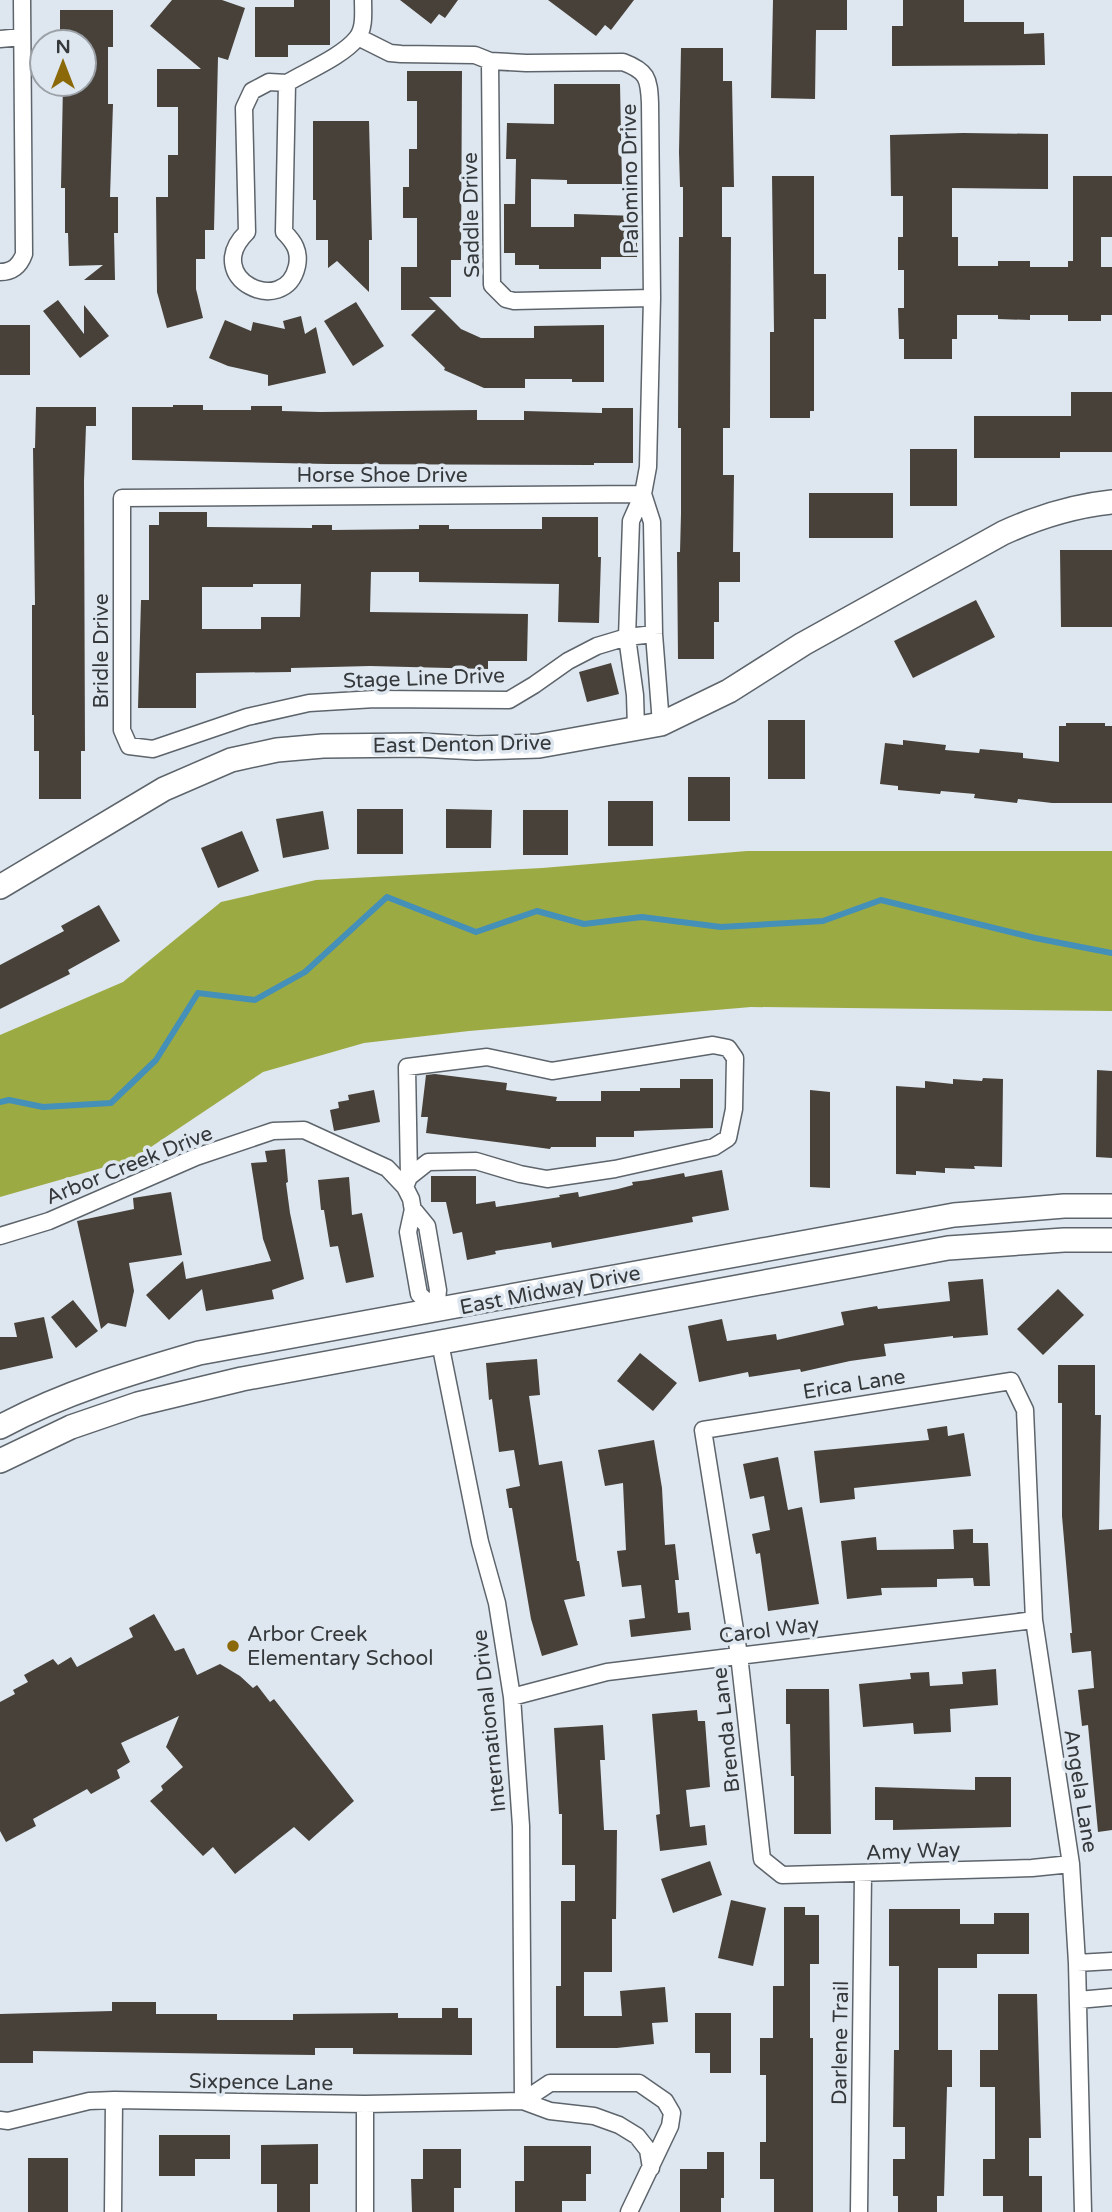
<svg xmlns="http://www.w3.org/2000/svg" width="1112" height="2212" font-family="'Varela Round',sans-serif">
	<style>
		.forest { fill: #9caa44 }
		.lines { fill: none; stroke-linecap: round; stroke-linejoin: round }
		.stream { stroke: #4490b9; stroke-width: 6 }
		.building { fill: #47413a; fill-rule: evenodd }
		.street-casing { stroke: #5d646b; stroke-width: 19 }
		.secondary-casing { stroke: #5d646b; stroke-width: 26 }
		.street { stroke: #fff; stroke-width: 16 }
		.secondary { stroke: #fff; stroke-width: 23 }
		.poi-dot { fill: #8b6808; stroke: #dee7ef; stroke-width: 2.5 }
		.labels { text-anchor: middle; stroke-width: 7; stroke-linejoin: round; paint-order: stroke }
		.street-label { font-size: 21px; fill: #36393c; stroke: #dee7ef }
		.poi-label { font-size: 21px; fill: #36393c; stroke: #dee7ef; text-anchor: start }
	</style>
	<rect width="100%" height="100%" fill="#dee7ef"/>
	<path class="forest" d="M747,851H1112V1011L751,1007L469,1031L364,1043L263,1072L133,1159L0,1197V1035L123,982L221,902L316,880L542,868Z"/>
	<g class="lines">
		<path class="stream" d="M0,1102L9,1100L43,1107L111,1103L156,1060L198,993L255,1000L305,972L387,897L476,932L537,911L584,924L642,917L721,927L823,921L881,900L1035,938L1112,953"/>
	</g>
	<path class="building" d="M172,0H222L245,8L228,60L218,57L214,230H205V259H196V289L203,318L167,328L157,292L156,197H168V155H178V107H157V69H201L150,26Z
		M294,0H330V45H288V57H255V7H294Z
		M400,0H458L445,18L439,14L431,24Z
		M548,0H634L611,30L605,25L596,36Z
		M773,0H847V30H816L815,99L771,98Z
		M903,0H964V22H1024V34L1044,33L1045,65L892,66V26H903Z
		M60,10H113V47H108V104H113L110,197H118V233H114L115,280H84L103,265L69,266L68,233H65V188H61L63,84H84V42H60Z
		M681,48H723V81H732L734,187H722V237H731L730,428H723V475H734L733,552H740V582H719V622H714V659H678L677,552H680L681,514V428H678L679,237H683V187H680L679,152Z
		M407,71H462L461,260H451V297H429L461,329L481,338H534V326L604,325V382H572V379H525V388H484L444,370L445,368L411,335L436,310H401V267H417V218H403V187H409V149H417V101H407Z
		M554,84H620L622,184H567V180L531,179V227H574V214L637,216V257H601V269H539V265H515V253H504V204H515L516,159H506L507,123L554,124Z
		M313,121H369L372,240H369V292L337,261L328,268V240H316V200H313Z
		M963,133L1048,134V189L952,188V237H958V266H998V261H1030V267H1068V261H1073V176H1112V237H1101V267H1112V315H1101V321H1068V315H1030V320L998,319V315H957V339H952V359H904V339H899L898,308H904V270H898V237H903V196H891L890,135Z
		M772,176H814V274H826V319H814V411H810V418H770V332H774Z
		M58,300L84,334V305L109,336L80,358L43,311Z
		M356,302L384,346L353,366L324,321Z
		M301,316L305,334L316,327L326,373L268,386V375L228,366L209,358L225,320L251,331L253,322L285,329L283,321Z
		M0,325H30V375H0Z
		M1071,392H1112V452H1060V458H974V416H1071Z
		M173,405H203V410H251V406H282V411L321,412L477,410V420H524V411L602,413V408H633V463H594V465L329,464L132,460V407H173Z
		M36,407H96V426H86L84,481L85,751H81V799H39V751H34V715H32V605H35L33,448H35Z
		M910,449H957V506H910Z
		M809,493H893V538H809Z
		M159,512H207V527L312,528V525H332V530L419,529V525H449V529H542V517H598V557H601L599,623L558,622L559,584L419,582V572H371L370,612L528,614L527,661H488V669L370,666L291,668V672L196,673V708H138L141,600H149V525H159ZM253,584H301L300,617H261V629H202V587H253Z
		M1060,550H1112V627H1061Z
		M976,600L995,637L913,678L894,641Z
		M611,663L619,694L587,702L579,672Z
		M768,720H805V779H768Z
		M1066,723H1105V726H1112V803H1052L1018,799L1017,803L974,798L975,794L941,791L940,794L898,790V786L880,784L885,743L903,745V740L946,745L945,750L979,753L980,749L1023,753V758L1059,762V726H1066Z
		M688,777H730V821H688Z
		M608,801H653V846H608Z
		M357,809H403V854H357Z
		M446,809L492,810L491,848H446Z
		M523,810H568V855H523Z
		M323,811L329,849L283,858L276,819Z
		M242,831L259,871L218,888L201,848Z
		M99,905L120,941L68,970L70,974L0,1009V965L64,931L61,926Z
		M1097,1070L1112,1071V1158L1096,1157Z
		M435,1074L507,1083L506,1090L557,1097L556,1101H601V1091H640V1088H680V1079H713V1128L634,1131V1137H596V1147H551L550,1149L426,1133L428,1117H421L426,1075Z
		M983,1078L1003,1079L1002,1167L974,1166L975,1169L945,1168V1173L916,1171V1175L896,1174V1086L925,1088V1081L953,1084V1079L982,1081Z
		M374,1090L380,1122L334,1131L330,1110L339,1108L338,1102L349,1100L348,1095Z
		M810,1090L830,1092V1188L810,1187Z
		M285,1149L288,1182L286,1183L290,1213L304,1279L272,1290L274,1299L206,1311L202,1289L169,1320L146,1295L183,1261L186,1279L271,1261L263,1239L251,1163L267,1162L265,1151Z
		M722,1170L729,1210L692,1217L693,1222L552,1248L551,1242L495,1251L496,1254L467,1260L462,1232L453,1234L446,1202H431V1176H476V1204L495,1201L496,1207L560,1197L559,1195L578,1192L579,1197L618,1189L633,1185L632,1182L648,1180L684,1173L685,1177Z
		M349,1177L352,1215L362,1213L374,1277L346,1283L338,1246L330,1247L324,1210H321L318,1180Z
		M171,1192L182,1255L129,1263L134,1291L126,1327L108,1323L101,1329L77,1221L134,1209L133,1198Z
		M983,1279L988,1335L953,1338V1336L884,1344L886,1356L850,1361L801,1372L800,1369L749,1377L748,1372L699,1382L688,1326L722,1319L727,1341L776,1334L777,1340L844,1325L841,1312L877,1306L878,1309L950,1301L948,1282Z
		M1058,1289L1084,1315L1043,1355L1017,1329Z
		M73,1300L98,1331L76,1348L51,1317Z
		M44,1317L53,1358L0,1370V1337H17L14,1323Z
		M640,1353L677,1383L653,1411L617,1381Z
		M537,1359L540,1395L529,1396L539,1465L562,1461L577,1561H579L585,1596L564,1600L578,1645L542,1656L531,1619L512,1508H509L506,1489L520,1486L514,1450L499,1452L492,1399L489,1400L486,1363Z
		M1058,1365H1095V1415H1101L1099,1530L1112,1529V1830L1098,1832L1088,1725L1082,1726L1078,1690L1094,1688L1091,1651L1072,1653L1070,1633H1072L1062,1516V1403H1058Z
		M947,1426L948,1436L964,1433L971,1476L854,1488L855,1499L820,1503L814,1451L929,1440L927,1429Z
		M654,1440L662,1488L665,1545L675,1544L679,1580H675L678,1613L689,1612L691,1630L631,1637L629,1620L645,1618L641,1585L622,1587L617,1551L626,1550L623,1483L605,1486L598,1450Z
		M778,1457L788,1510L802,1507L819,1604L768,1611L760,1553L756,1554L752,1534L770,1530L764,1496L750,1499L743,1464Z
		M973,1529V1543H988L990,1586H974L973,1578L937,1579V1587L881,1588L882,1595L847,1599L841,1541L876,1537L877,1550L954,1549L953,1530Z
		M154,1614L175,1651L184,1648L197,1675L220,1664L240,1676L253,1688L257,1685L270,1702L274,1699L354,1801L309,1841L294,1827L235,1874L213,1847L203,1856L150,1801L163,1790L161,1786L183,1767L166,1747L179,1716L121,1743L130,1762L117,1770L120,1778L91,1794L87,1789L33,1819L36,1826L6,1842L0,1831V1702L15,1694L13,1690L28,1682L24,1675L53,1659L58,1665L71,1657L77,1667L133,1637L129,1628Z
		M996,1669L998,1705L950,1709L951,1732L914,1734L913,1723L863,1727L859,1684L911,1679L910,1673L929,1672L930,1686L963,1684L962,1672Z
		M786,1689H829L831,1834H794V1776H791L790,1724H786Z
		M697,1710L698,1721H705L710,1787L686,1790L690,1827L705,1825L707,1845L660,1851L656,1815L660,1814L652,1714Z
		M603,1725L605,1760H600L604,1830H617L616,1919H612V1972H584V2016H622L620,1991L665,1987L668,2022L652,2023L654,2044L617,2048H556V1986H561V1901H575V1865H562V1814H559L554,1728Z
		M975,1777H1011V1827L893,1830V1820H875V1787L975,1790Z
		M710,1861L722,1895L673,1913L661,1879Z
		M731,1900L766,1908L753,1966L718,1958Z
		M784,1907H805V1915H819V1964H810V2038H813V2212H774V2179H760V2142H766V2075H760V2038H773V1986H784Z
		M889,1909H960V1924H994V1913H1029V1954H977V1968H938V2050H952V2087H947L944,2196H937V2212H898V2196H893V2159H905V2127H893L894,2050H899V1966H889Z
		M998,1994H1037L1041,2138H1029V2176H1042V2212H1003V2196H983V2159H995V2087H980V2050H998Z
		M112,2002H156V2014H217V2020H293V2014L398,2013V2018H442V2008H458V2018H472V2055L353,2054V2048H315V2055L33,2051V2063H0V2014L112,2011Z
		M695,2013H731V2073H710V2053H695Z
		M159,2135H230V2159H195V2176H159Z
		M318,2144V2184H310V2212H277V2184H261V2145Z
		M524,2146H591V2174H586V2201H562V2212H515V2181H524Z
		M423,2149H461V2188H454V2212H412L411,2179H423Z
		M707,2152H724V2198H721V2212H680V2169H707Z
		M28,2158H68V2212H28Z"/>
	<g class="lines">
		<g class="street-casing">
			<path id="street" d="M358,37L390,53L401,54L475,55L490,61L526,63L623,62C647,71 649,78 650,103L652,298L648,467L643,494L631,521L627,637L635,695L636,728
				M0,39L22,37
				M490,61L492,285L506,299L514,301L652,298
				M269,82L287,83L284,232C294,242 300,251 297,266C285,319 200,278 247,232L244,108L252,91Z
				M287,83C307,71 343,56 357,38C365,28 363,12 363,0
				M0,272C13,272 20,265 24,254L22,0
				M643,494L122,498V730L129,746L153,749L247,717L309,703L375,699L509,700L534,685L568,661L597,646L627,637L654,634
				M643,494L652,522L654,634L661,724
				M405,1187L409,1177L428,1162L476,1161L520,1174L547,1179L615,1169L714,1147L728,1138L734,1109L735,1058L728,1048L713,1045L552,1071L487,1057L407,1067L409,1177
				M413,1209L408,1232L419,1294L436,1311
				M413,1209L427,1226L438,1290L436,1311
				M0,1236L49,1221L196,1157L273,1131L304,1130L387,1168L405,1187L411,1199L413,1211
				M440,1343L480,1542L497,1603L512,1697L521,1826L523,2101
				M512,1697L607,1672L1034,1620
				M1071,1864L1032,1868L782,1875L762,1859L739,1655L703,1430L1011,1381L1025,1410L1034,1620L1071,1864L1077,1963L1083,2212
				M1077,1963L1112,1961
				M1078,2000L1112,1997
				M523,2101L550,2083H639L665,2101L672,2113L670,2126L629,2212
				M0,2120L8,2121L89,2101L114,2100L365,2104L523,2101L550,2111L594,2116L619,2125L637,2136L648,2150L651,2168
				M113,2212L114,2100
				M365,2212V2104
				M859,2212L863,1874"/>
		</g>
		<g class="secondary-casing">
			<path id="secondary" d="M0,887L164,789L231,760L277,750L323,746L419,745L476,748L539,746L661,724L729,691L803,644L1003,533C1038,517 1073,506 1112,502
				M0,1427C63,1393 130,1373 199,1353L954,1215L1064,1206H1112
				M0,1461L71,1427L138,1404L242,1379L948,1248L1064,1240H1112"/>
		</g>
		<use href="#street" class="street"/>
		<use href="#secondary" class="secondary"/>
	</g>
	<circle class="poi-dot" cx="233" cy="1646" r="7"/>
	<g class="labels">
		<g class="street-label">
			<text transform="translate(630 179) rotate(-91)" y="7">Palomino Drive</text>
			<text transform="translate(471 215) rotate(-91)" y="7">Saddle Drive</text>
			<text x="382" y="482">Horse Shoe Drive</text>
			<text transform="translate(101 651) rotate(-90)" y="7">Bridle Drive</text>
			<text transform="translate(424 678) rotate(-2)" y="7">Stage Line Drive</text>
			<text transform="translate(462 744) rotate(-1)" y="7">East Denton Drive</text>
			<text transform="translate(129 1165) rotate(-22)" y="7">Arbor Creek Drive</text>
			<text transform="translate(550 1290) rotate(-11)" y="7">East Midway Drive</text>
			<text transform="translate(854 1384) rotate(-9)" y="7">Erica Lane</text>
			<text transform="translate(769 1630) rotate(-7)" y="7">Carol Way</text>
			<text transform="translate(489 1721) rotate(-96)" y="7">International Drive</text>
			<text transform="translate(726 1730) rotate(-96)" y="7">Brenda Lane</text>
			<text transform="translate(1081 1791) rotate(81)" y="7">Angela Lane</text>
			<text transform="translate(913 1851) rotate(-2)" y="7">Amy Way</text>
			<text transform="translate(840 2043) rotate(-89)" y="7">Darlene Trail</text>
			<text transform="translate(261 2082) rotate(1)" y="7">Sixpence Lane</text>
		</g>
		<g class="poi-label">
			<text x="247" y="1641">Arbor Creek<tspan x="247" dy="24">Elementary School</tspan></text>
		</g>
	</g>
	<g transform="translate(63 63)"><circle r="33" fill="#dee7ef" stroke="#9ba1a7" stroke-width="2"/>
	<path d="M0-5L12 26L0 18L-12 26Z" fill="#8b6808"/>
	<text y="-10" font-size="19" font-weight="bold" text-anchor="middle" fill="#36393c">N</text>
	</g>
</svg>
